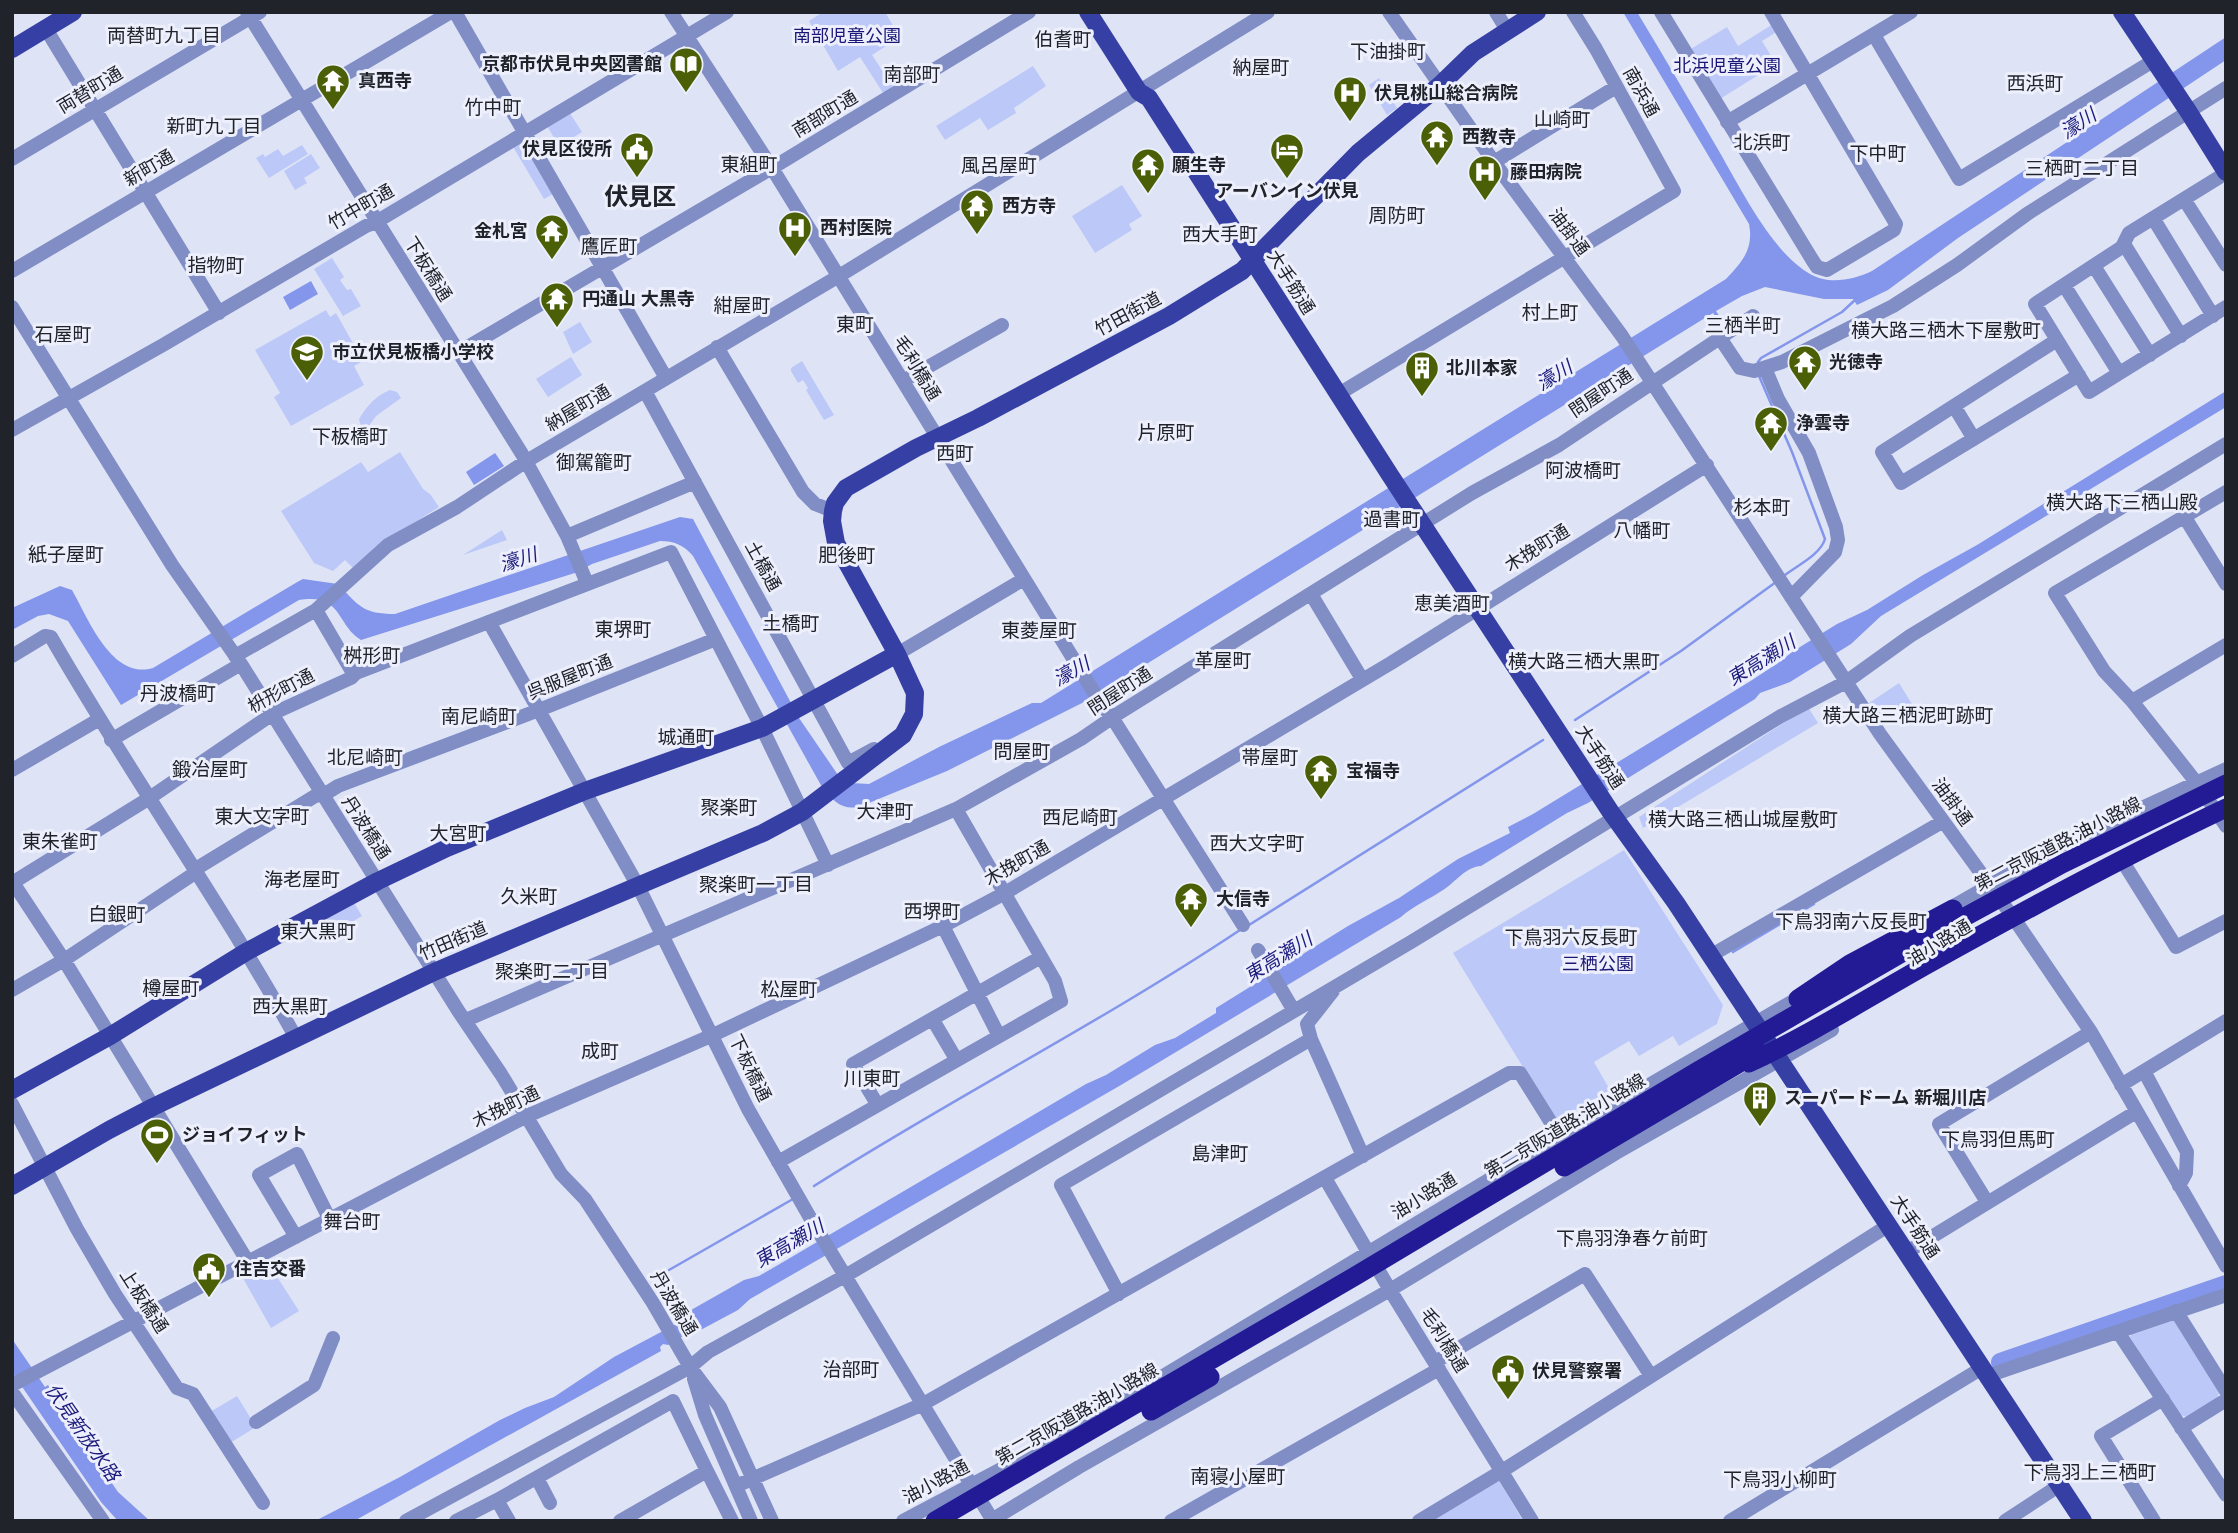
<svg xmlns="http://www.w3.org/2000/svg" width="2238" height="1533" font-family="'Nunito Sans','Noto Sans JP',sans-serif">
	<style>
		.green { fill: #bcc9f8 }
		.water { fill: #8396eb }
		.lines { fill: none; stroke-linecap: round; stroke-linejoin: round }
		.stream { stroke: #8396eb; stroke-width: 2.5 }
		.river { stroke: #8396eb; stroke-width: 18 }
		.minor { stroke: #808ec5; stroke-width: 14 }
		.major { stroke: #3640a4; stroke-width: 18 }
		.highway-bridge { stroke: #221b95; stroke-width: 19 }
		.labels { text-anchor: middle; stroke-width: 6; stroke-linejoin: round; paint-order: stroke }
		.park-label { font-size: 18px; fill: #1a1577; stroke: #edf0fc }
		.poi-label { font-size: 18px; font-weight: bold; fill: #21232a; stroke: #edf0fc; text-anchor: start }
		.street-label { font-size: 18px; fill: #21232a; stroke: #edf0fc }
		.neighbourhood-label { font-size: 19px; fill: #21232a; stroke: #edf0fc }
		.water-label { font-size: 19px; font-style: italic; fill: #1d1b7c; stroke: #edf0fc }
		.district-label { font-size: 24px; font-weight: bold; fill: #21232a; stroke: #edf0fc }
	</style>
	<rect width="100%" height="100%" fill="#dee3f6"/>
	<path class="green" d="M823,12H885L900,37L872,55L895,90L885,96L860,57L838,71L809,21Z
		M1773,24L1778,31L1762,41L1776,64L1720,99L1689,50L1727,27L1738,46Z
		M1033,66L1046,86L1014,108L1016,113L988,130L980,118L945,140L936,126Z
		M1379,78L1397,108L1387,115L1369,85Z
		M569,112L582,132L559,146L547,126Z
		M525,142L555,193L544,199L512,145Z
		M302,145L308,154L269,178L256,158L263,154L265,157L278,149L283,156Z
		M311,154L320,168L304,178L307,183L295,190L284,171Z
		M1122,185L1142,216L1129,224L1132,230L1095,253L1072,216Z
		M332,258L344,277L340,280L347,290L351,289L361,306L343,316L314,269Z
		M326,310L330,317L336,313L363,361L354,366L364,385L291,426L274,397L280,393L255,350Z
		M580,322L592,342L573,354L563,332Z
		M571,357L582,375L548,397L536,379Z
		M802,361L834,415L824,420L806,390L808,388L803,380L798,383L791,371V368Z
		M390,390L397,392L401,398L376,416L363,434L359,419C367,406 375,396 390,390Z
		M400,452L423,489L430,494L439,507L387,540L353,568L345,560L333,571L314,563L281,511L361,462L368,472Z
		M502,530L507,540L463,555Z
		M1899,683L1912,704L1883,722L1869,703Z
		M1808,707L1818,723L1643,828L1639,817Z
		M1624,850L1723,1005L1717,1024L1679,1046L1673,1036L1639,1056L1629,1041L1594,1062L1610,1090L1556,1121L1453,953Z
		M352,899L362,916L335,932L324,914Z
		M265,1258L299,1311L271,1328L239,1271Z
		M2170,1318L2178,1322L2219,1393L2217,1398L2187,1417L2180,1415L2130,1337L2133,1330Z
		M237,1396L256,1427L230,1443L210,1412Z
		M1498,1479L1523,1521H1430Z"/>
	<path class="water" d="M1623,12H1637C1664,57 1690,101 1716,146C1739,185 1771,252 1810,274C1829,285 1853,280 1872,271L2226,37V60L1958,238L1888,290L1857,305L1853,299H1824L1765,287L1742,296L1716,311L1722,320L1719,322L1713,313L1090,699L947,771L859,807C841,810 833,801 822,787L693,556C684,545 674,541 660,541L592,564L578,572L361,640C336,625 343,593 299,600L121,705L68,621L49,614L38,616L12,630V608L60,586L72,590C89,620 112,680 153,668L299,581L303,579L338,584C359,606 363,614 395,614L680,517L693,519L799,718L838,775L851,783L869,784L939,747L1032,703H1041L1726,279C1742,262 1754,249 1749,224Z
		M311,281L318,294L290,310L283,297Z
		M2226,391V407L1881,616L1851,644L1790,682L1760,693L1755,699L1588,803L1567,813L1481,866C1465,867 1456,882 1443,890C1430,899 1413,906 1401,917L1121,1085L750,1299L738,1310L695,1333L690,1332L668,1345L663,1344L660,1347L661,1351L354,1521H315L400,1477L500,1420L525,1408L554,1397L614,1357L678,1323L684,1314L744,1280L759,1276L778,1265L1086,1084L1106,1075L1155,1045L1175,1038L1216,1013V1008L1348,926L1399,898L1458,859L1510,833L1508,827L1533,814L1749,682L1781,661L1792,652L1837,624L1867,610L1923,575L1977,545Z
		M495,453L504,466L474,485L466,472Z
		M12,1339L45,1387L48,1385L51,1390L49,1392L118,1492L150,1521H118L101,1502L12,1372Z"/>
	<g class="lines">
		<path class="stream" d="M1758,362L1761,358L1842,312L1855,300
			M1759,376L1792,452L1825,539C1820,555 1798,565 1785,575
			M1575,720L1681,651L1776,582
			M1249,925L1543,740
			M1733,952L1814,904
			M814,1186C954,1097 1102,1022 1240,930
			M669,1270L793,1199"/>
		<path class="river" d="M2000,1362L2226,1284"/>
		<path class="minor" d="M247,12L522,454L567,536L587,583
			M455,12L666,378
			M671,12L772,168L1098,699L1115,722L1243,925
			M1389,12L1494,162L1622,336L1880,734L2015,920L2091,1032L2226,1266
			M1496,12L1507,30
			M1661,12L1813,261L1817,267L1827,270L1894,230L1896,224L1771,12
			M46,29L219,313
			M1874,35L1959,179L2153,61
			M1727,122L1911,12
			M12,159L260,12
			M1494,162L1616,87
			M2226,173L2129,233L2122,247L2035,304L2089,392L2226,307
			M2184,199L2226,265
			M2153,218L2213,316
			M2124,244L2181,336
			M2094,266L2150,355
			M12,271L451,12
			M2064,285L2119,373
			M12,307L172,565L241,664L459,1012L501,1074L561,1174L585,1199L653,1303L690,1367L720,1407L772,1521
			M1720,338L1740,368L1754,371L1782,362L1893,306L1957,265L2027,214L2226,88
			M2057,340L1882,452L1901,483L2079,375
			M717,347L803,492L815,504L833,511
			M459,352L772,168L1029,12
			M1765,368L1778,399L1809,453L1836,527L1838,540L1835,552L1791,597
			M903,381L1002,325
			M645,391L848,763L874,749
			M1337,395L1674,191L1596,49L1573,12
			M1954,406L1974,439
			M12,430L163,345L366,226L376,222L727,12
			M2226,492L2055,593L2104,671L2132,701L2196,782L2226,826
			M2184,516L2226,584
			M567,536L695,482
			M1311,594L1362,679
			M316,610L354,675
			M489,622L638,886L748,1109L812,1221L993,1521
			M897,654L1024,579
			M12,656L45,636L51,637C129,773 220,901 296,1038
			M235,656L316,610L388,545L457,507L525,462L839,276L1268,12
			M2132,701L2226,645
			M111,740L241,664
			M12,770L98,720
			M322,796L338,786L539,710L716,639
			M2123,862L2176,947L2226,921
			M194,870L320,793
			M12,881L64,960L248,1262
			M12,883L148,799L274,713L351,678L356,673L671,552L762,728L828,865
			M1943,912L2057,847L2226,769
			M943,926L999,1036
			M1258,950L1294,1011
			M1710,956L1942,822
			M12,990L64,960L195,873
			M1333,991L1307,1024L1311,1039L1363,1156
			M466,1020L956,809L1081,739L1119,713L1472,493L1559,445L1753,316
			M933,1020L956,1059
			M2144,1071L2187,1152L2186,1173L2179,1186
			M2121,1085L2226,1021
			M12,1104L77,1229L115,1294L177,1388L193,1394L263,1503
			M877,1104L853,1064L1041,957
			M778,1162L1061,1001L1055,981L956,809
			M1325,1178L1390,1290L1532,1521
			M1987,1202L1939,1124L2091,1032
			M296,1237L259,1175L297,1154L330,1220
			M1907,1252L2136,1112
			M1119,1294L1061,1185L1311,1039
			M2176,1311L2226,1391
			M2118,1332L2226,1495
			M1435,1362L1585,1274L1651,1376
			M1987,1376L2226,1295
			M694,1379L705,1415L751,1521
			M12,1385L527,1116L713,1035L943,926L1005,893L1391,663L1707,465
			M12,1392L103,1521
			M256,1422L314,1385L333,1338
			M2181,1428L2226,1400
			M537,1478L550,1503
			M736,1486L923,1404L1509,1073H1520L1560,1137
			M497,1500L509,1521
			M406,1521L690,1367L708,1352L845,1276L1411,942L1781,716L1846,682L1910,636L2226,444
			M456,1521L497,1500L673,1401L707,1471
			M620,1521L707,1471L732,1521
			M903,1521L1062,1437L1560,1137L1805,994
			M990,1521L1079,1467L1390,1290L1616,1153L1832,1030
			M1171,1521L1439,1369
			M1419,1521L1502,1471L1889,1225
			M1730,1521L1982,1368
			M2005,1521L2060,1485
			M2154,1521L2101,1436L2163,1399"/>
		<path class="major" d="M1088,12L1139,92L1149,98L1390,475L1610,811L1676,903L2083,1521
			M2122,12L2188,111L2226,172
			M12,49L73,12
			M12,1090L110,1036L246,952L378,881L447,848L585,791L762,728L897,654
			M12,1186L109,1130L153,1107L434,972L763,833L802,812L903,735L914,714L915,693L897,654L836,543L832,521L833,511L835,503L846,488L916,448L978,418L1169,316L1242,271L1358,153L1440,85L1473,53L1537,12"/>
		<path class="highway-bridge" d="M1798,999L1850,964L1953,909
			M1749,1063C1811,1034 1869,997 1930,963C2027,909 2125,856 2226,808
			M1564,1167L1758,1052
			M1151,1411L1210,1377
			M935,1521L1357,1275L1698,1071L1950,925L2062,864L2226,784"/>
	</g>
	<defs>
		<g id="library-pin" transform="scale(1.75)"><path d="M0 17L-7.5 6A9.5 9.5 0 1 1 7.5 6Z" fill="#4b5f06" stroke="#edf0fc"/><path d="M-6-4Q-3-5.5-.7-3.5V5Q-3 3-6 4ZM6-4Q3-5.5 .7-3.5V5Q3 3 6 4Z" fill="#fff"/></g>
		<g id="temple-pin" transform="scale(1.75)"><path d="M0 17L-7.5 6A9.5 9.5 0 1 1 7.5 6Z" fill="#4b5f06" stroke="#edf0fc"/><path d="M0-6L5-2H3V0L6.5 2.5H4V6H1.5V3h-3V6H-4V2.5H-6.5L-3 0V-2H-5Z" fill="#fff"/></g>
		<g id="hospital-pin" transform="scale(1.75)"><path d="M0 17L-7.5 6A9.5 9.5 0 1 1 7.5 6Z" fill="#4b5f06" stroke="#edf0fc"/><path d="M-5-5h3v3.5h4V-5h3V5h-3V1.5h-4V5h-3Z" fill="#fff"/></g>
		<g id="civic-pin" transform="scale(1.75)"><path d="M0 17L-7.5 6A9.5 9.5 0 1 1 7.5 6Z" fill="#4b5f06" stroke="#edf0fc"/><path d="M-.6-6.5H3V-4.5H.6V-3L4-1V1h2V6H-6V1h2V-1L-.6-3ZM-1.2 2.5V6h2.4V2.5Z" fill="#fff"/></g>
		<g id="hotel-pin" transform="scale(1.75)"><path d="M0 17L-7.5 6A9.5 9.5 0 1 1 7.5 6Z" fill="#4b5f06" stroke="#edf0fc"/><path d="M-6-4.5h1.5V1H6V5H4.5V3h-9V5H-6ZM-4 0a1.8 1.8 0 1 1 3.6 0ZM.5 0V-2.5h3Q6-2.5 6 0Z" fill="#fff"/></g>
		<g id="school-pin" transform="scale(1.75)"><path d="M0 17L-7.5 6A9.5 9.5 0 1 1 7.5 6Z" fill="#4b5f06" stroke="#edf0fc"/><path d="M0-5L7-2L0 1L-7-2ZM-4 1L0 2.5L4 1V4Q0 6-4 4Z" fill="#fff"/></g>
		<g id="building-pin" transform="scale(1.75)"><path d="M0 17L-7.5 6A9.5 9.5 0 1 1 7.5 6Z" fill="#4b5f06" stroke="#edf0fc"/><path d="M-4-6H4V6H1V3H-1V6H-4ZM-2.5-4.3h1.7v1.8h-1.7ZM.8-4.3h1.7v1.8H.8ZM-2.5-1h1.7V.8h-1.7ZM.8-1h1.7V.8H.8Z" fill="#fff"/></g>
		<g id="stadium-pin" transform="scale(1.75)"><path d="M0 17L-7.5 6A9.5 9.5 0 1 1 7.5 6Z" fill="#4b5f06" stroke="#edf0fc"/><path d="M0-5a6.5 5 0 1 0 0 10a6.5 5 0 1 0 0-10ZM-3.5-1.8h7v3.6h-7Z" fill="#fff"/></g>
	</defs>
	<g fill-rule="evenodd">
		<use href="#library-pin" x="686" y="64"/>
		<use href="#temple-pin" x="333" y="81"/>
		<use href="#hospital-pin" x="1350" y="93"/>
		<use href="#temple-pin" x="1437" y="137"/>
		<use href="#civic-pin" x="637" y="149"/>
		<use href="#hotel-pin" x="1287" y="150"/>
		<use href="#temple-pin" x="1148" y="165"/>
		<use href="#hospital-pin" x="1485" y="172"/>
		<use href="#temple-pin" x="977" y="206"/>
		<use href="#hospital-pin" x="795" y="228"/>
		<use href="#temple-pin" x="552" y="231"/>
		<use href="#temple-pin" x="557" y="299"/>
		<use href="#school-pin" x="307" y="352"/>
		<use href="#temple-pin" x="1805" y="362"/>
		<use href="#building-pin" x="1422" y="368"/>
		<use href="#temple-pin" x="1771" y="423"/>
		<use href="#temple-pin" x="1321" y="771"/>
		<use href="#temple-pin" x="1191" y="899"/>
		<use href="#building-pin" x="1760" y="1098"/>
		<use href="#stadium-pin" x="157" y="1135"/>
		<use href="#civic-pin" x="209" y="1269"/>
		<use href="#civic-pin" x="1508" y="1371"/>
	</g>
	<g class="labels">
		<g class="park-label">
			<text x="847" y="42">南部児童公園</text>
			<text x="1727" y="72">北浜児童公園</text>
			<text x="1598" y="970">三栖公園</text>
		</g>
		<g class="poi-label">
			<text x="662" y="70" text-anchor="end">京都市伏見中央図書館</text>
			<text x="358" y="87">真西寺</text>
			<text x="1374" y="99">伏見桃山総合病院</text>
			<text x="1462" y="143">西教寺</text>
			<text x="612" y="155" text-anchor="end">伏見区役所</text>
			<text x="1172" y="171">願生寺</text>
			<text x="1510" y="178">藤田病院</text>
			<text x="1287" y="197" text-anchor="middle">アーバンイン伏見</text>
			<text x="1002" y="212">西方寺</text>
			<text x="820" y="234">西村医院</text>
			<text x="528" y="237" text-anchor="end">金札宮</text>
			<text x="582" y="305">円通山 大黒寺</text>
			<text x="332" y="358">市立伏見板橋小学校</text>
			<text x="1829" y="368">光徳寺</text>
			<text x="1446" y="374">北川本家</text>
			<text x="1796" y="429">浄雲寺</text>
			<text x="1346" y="777">宝福寺</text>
			<text x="1216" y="905">大信寺</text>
			<text x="1784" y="1104">スーパードーム 新堀川店</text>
			<text x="182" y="1141">ジョイフィット</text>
			<text x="234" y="1275">住吉交番</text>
			<text x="1532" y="1377">伏見警察署</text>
		</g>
		<g class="street-label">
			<text transform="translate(90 90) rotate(-31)" y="6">両替町通</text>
			<text transform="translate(1641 92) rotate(61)" y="6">南浜通</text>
			<text transform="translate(825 114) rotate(-31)" y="6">南部町通</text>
			<text transform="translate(149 168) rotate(-30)" y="6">新町通</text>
			<text transform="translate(361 207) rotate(-30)" y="6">竹中町通</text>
			<text transform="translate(1569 232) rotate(54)" y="6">油掛通</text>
			<text transform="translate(428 269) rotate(58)" y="6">下板橋通</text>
			<text transform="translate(1291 282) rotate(58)" y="6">大手筋通</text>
			<text transform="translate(1128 314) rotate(-28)" y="6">竹田街道</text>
			<text transform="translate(917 368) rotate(59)" y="6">毛利橋通</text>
			<text transform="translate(1601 393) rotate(-34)" y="6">問屋町通</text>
			<text transform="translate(578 408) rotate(-31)" y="6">納屋町通</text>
			<text transform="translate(1537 548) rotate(-32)" y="6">木挽町通</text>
			<text transform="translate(763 566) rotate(61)" y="6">土橋通</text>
			<text transform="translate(570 677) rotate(-22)" y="6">呉服屋町通</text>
			<text transform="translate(281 691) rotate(-28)" y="6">枡形町通</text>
			<text transform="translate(1120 691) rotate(-33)" y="6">問屋町通</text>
			<text transform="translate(1600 757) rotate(57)" y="6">大手筋通</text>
			<text transform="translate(1952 802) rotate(54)" y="6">油掛通</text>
			<text transform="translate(366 828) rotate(57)" y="6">丹波橋通</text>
			<text transform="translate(2058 844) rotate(-27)" y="6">第二京阪道路;油小路線</text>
			<text transform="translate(1017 863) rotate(-30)" y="6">木挽町通</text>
			<text transform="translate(453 941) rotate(-23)" y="6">竹田街道</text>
			<text transform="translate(1939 943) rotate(-31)" y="6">油小路通</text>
			<text transform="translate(750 1068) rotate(64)" y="6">下板橋通</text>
			<text transform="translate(506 1107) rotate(-26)" y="6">木挽町通</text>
			<text transform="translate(1565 1126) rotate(-31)" y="6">第二京阪道路;油小路線</text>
			<text transform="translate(1424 1196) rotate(-31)" y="6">油小路通</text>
			<text transform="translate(1915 1227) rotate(57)" y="6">大手筋通</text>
			<text transform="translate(144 1301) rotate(57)" y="6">上板橋通</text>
			<text transform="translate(674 1303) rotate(59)" y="6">丹波橋通</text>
			<text transform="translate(1444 1340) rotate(58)" y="6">毛利橋通</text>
			<text transform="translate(1077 1414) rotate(-30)" y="6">第二京阪道路;油小路線</text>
			<text transform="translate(936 1482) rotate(-28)" y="6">油小路通</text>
		</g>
		<g class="neighbourhood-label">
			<text x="164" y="42">両替町九丁目</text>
			<text x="1063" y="46">伯耆町</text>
			<text x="1388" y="58">下油掛町</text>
			<text x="1261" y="74">納屋町</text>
			<text x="912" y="81">南部町</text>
			<text x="2035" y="90">西浜町</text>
			<text x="493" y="114">竹中町</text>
			<text x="1562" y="126">山崎町</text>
			<text x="214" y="133">新町九丁目</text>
			<text x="1762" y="149">北浜町</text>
			<text x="1878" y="160">下中町</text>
			<text x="749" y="171">東組町</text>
			<text x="999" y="172">風呂屋町</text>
			<text x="2082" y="175">三栖町二丁目</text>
			<text x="1397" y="222">周防町</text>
			<text x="1220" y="241">西大手町</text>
			<text x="609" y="253">鷹匠町</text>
			<text x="216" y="272">指物町</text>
			<text x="742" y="312">紺屋町</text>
			<text x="1550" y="319">村上町</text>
			<text x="855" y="331">東町</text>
			<text x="1743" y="332">三栖半町</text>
			<text x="1946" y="337">横大路三栖木下屋敷町</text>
			<text x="63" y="341">石屋町</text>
			<text x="1166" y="439">片原町</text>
			<text x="350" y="443">下板橋町</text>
			<text x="955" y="460">西町</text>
			<text x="594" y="469">御駕籠町</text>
			<text x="1583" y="477">阿波橋町</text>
			<text x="2122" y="509">横大路下三栖山殿</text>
			<text x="1762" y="514">杉本町</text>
			<text x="1392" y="526">過書町</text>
			<text x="1642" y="537">八幡町</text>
			<text x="66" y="561">紙子屋町</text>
			<text x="847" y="562">肥後町</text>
			<text x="1452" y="610">恵美酒町</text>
			<text x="791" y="630">土橋町</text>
			<text x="623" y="636">東堺町</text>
			<text x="1039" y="637">東菱屋町</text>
			<text x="372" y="662">桝形町</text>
			<text x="1223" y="667">革屋町</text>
			<text x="1584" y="668">横大路三栖大黒町</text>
			<text x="178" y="700">丹波橋町</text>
			<text x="1908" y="722">横大路三栖泥町跡町</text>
			<text x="479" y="723">南尼崎町</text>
			<text x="686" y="744">城通町</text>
			<text x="1022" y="758">問屋町</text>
			<text x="365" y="764">北尼崎町</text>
			<text x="1270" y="764">帯屋町</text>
			<text x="210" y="776">鍛冶屋町</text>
			<text x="729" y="814">聚楽町</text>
			<text x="885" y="818">大津町</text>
			<text x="262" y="823">東大文字町</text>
			<text x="1080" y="824">西尼崎町</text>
			<text x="1743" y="826">横大路三栖山城屋敷町</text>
			<text x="458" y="840">大宮町</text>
			<text x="60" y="848">東朱雀町</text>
			<text x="1257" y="850">西大文字町</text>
			<text x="302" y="886">海老屋町</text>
			<text x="756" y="891">聚楽町一丁目</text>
			<text x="529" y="903">久米町</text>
			<text x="932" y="918">西堺町</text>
			<text x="117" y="921">白銀町</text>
			<text x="1851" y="928">下鳥羽南六反長町</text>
			<text x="318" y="938">東大黒町</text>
			<text x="1571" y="944">下鳥羽六反長町</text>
			<text x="552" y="978">聚楽町二丁目</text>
			<text x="171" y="995">樽屋町</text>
			<text x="789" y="996">松屋町</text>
			<text x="290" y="1013">西大黒町</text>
			<text x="600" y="1058">成町</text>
			<text x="872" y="1085">川東町</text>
			<text x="1998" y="1146">下鳥羽但馬町</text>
			<text x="1220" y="1160">島津町</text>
			<text x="352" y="1228">舞台町</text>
			<text x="1632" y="1245">下鳥羽浄春ケ前町</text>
			<text x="851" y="1376">治部町</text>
			<text x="2090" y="1479">下鳥羽上三栖町</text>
			<text x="1238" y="1483">南寝小屋町</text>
			<text x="1780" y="1486">下鳥羽小柳町</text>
		</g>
		<g class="water-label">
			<text transform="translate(2078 123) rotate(-33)" y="7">濠川</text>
			<text transform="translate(1554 375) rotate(-32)" y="7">濠川</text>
			<text transform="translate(518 559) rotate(-18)" y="7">濠川</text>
			<text transform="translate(1761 660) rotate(-32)" y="7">東高瀬川</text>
			<text transform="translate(1071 671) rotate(-29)" y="7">濠川</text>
			<text transform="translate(1278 957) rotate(-32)" y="7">東高瀬川</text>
			<text transform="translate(789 1243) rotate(-30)" y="7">東高瀬川</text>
			<text transform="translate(83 1432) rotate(55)" y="7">伏見新放水路</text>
		</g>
		<g class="district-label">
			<text x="640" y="205">伏見区</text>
		</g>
	</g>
	<rect width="2238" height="1533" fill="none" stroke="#21232a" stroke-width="28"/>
</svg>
